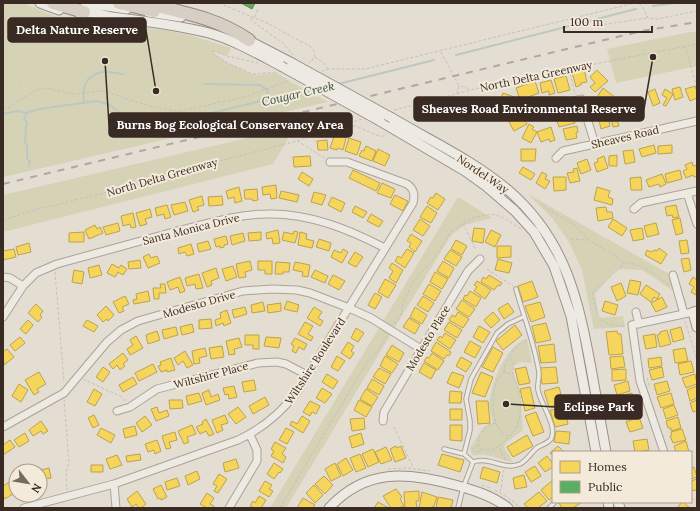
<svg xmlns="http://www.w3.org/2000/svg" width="700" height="511" font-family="Lora,serif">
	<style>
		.green { fill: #d5d2b6 }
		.homes { fill: #f6d55c; stroke: #bda24b }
		.public { fill: #5aae61; stroke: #50874e }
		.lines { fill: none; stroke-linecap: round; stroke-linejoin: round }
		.stream { stroke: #bcc9c0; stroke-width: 2 }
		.lane-casing { stroke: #aaa39a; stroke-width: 5.5 }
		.street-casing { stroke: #aaa39a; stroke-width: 9 }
		.secondary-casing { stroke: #9a928a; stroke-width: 11 }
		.highway-casing { stroke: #908981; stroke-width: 14 }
		.path { stroke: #c5c0ba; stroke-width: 1; stroke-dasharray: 3 2; stroke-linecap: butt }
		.lane { stroke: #ede9e3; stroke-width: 3.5 }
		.street { stroke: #ede9e3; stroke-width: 7 }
		.secondary { stroke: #ede9e3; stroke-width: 9 }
		.highway { stroke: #d7cec4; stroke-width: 12 }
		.rail { stroke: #ada8a3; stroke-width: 2; stroke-dasharray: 7 7; stroke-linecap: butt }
		.secondary-bridge-casing { stroke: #9a928a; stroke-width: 11; stroke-linecap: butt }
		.secondary-bridge { stroke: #ede9e3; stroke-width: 9 }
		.labels { text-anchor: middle; stroke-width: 4; stroke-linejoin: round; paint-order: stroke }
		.street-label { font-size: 11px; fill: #392b23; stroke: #f3eada }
		.water-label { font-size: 12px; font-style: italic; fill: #335752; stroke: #f3eada }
		.leader { fill: none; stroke: #392b23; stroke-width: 1.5 }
		.callout-dot { fill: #392b23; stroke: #f3eada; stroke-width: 1.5 }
		.callout { fill: #392b23; stroke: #392b23; stroke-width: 1.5 }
		.callout-label { font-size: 12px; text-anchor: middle; font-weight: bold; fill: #fff }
	</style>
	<rect width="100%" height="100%" fill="#e4ddd2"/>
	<path class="green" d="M3,3H23L59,18L63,17L80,21L163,30L189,35L231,48L227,56L214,51L213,53L226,62L249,73L258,75L274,73L328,102L3,177Z
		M690,32H697V66L616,83L607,49Z
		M295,127L273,164L3,232V195Z
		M528,194L678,279L687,305L679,308L675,292L642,270L617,269L595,294L599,318L623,316L625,327L594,329L582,270L569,242L552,218Z
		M458,197L492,218L465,225L451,235L286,508H270Z
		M527,338L532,363L521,362L514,366L513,372L520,391L523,430L506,443L504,447L513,462C503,461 495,456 485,455C480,454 477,456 472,455L470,448C472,444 475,441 477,437C483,428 483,426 493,422C492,418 490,414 490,410C487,392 500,363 512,349C516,344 522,341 527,338Z"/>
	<path class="homes" d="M584,69L587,82L581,83V85L576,87L572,72Z
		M597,70L608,81L595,92L590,87L595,83L590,77Z
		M566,76L570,90L558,93L554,79Z
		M551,80L555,93L549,95V91L542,93L540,83Z
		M535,81L539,93L520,100L516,88Z
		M695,86L697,92V98L690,101L685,89Z
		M680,87L683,97L675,100L672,89Z
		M603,88L617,99L612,105L610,103L608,106L603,102L601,104L595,100Z
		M655,89L660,103L653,106L648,92Z
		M665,89L673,94L666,106L663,105L667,98L662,95Z
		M503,93L517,98L515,104L519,106L517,112L499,106Z
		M571,111L575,123L559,127L557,121L560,120L558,115Z
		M620,111L622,119L617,120L619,126L613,127L610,114Z
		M522,114L527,124L514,131L509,122Z
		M607,114L610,126L601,129L598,116Z
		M529,124L534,127L532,129L537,132L531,143L522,138Z
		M577,126L578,132L576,133L577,138L566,140L563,129Z
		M551,127L555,140L550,142L549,139L541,142L537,132Z
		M335,134L346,138L343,150L338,148L337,150L330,148Z
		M349,138L361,142L357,155L345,151Z
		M327,140L328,150H318L317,141Z
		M654,145L656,153L642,157L639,149Z
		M672,145V153L658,154V146Z
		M366,146L376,151L372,161L359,156L362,150L364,151Z
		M378,149L390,155L385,166L373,161Z
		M521,149H536L535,161H521Z
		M633,150L635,162L625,164L623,151Z
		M617,155V166H609V156Z
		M310,156L311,166L294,167L293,157Z
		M604,156L608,168L597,172L594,163L598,162L597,159Z
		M587,159L591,170L581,174L577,163Z
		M692,162L693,166L697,165V176L694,177L693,175L686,178L683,171L687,169L685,165Z
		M523,167L535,174L531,180L519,173Z
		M577,168L580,181L570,183L567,173L574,172L573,169Z
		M353,170L380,183L376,191L349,178Z
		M680,170L682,179L667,183L665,174Z
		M302,172L313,179L309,186L298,179Z
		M542,172L547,175L545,179L550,181L545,189L536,183Z
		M662,174L666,184L660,187L659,184L649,187L646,180Z
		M553,177H566V190L554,191Z
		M641,177L642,190H631L630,178Z
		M382,183L395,189L391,198L377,193Z
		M276,185L277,198L271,199L270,194L263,195L262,187Z
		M239,187L242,201L235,203L234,197L228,199L226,191Z
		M597,187L610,191L608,197L613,199L612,205L594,200Z
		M257,189L258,200L253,201L252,199H245L244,190Z
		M281,191L299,195L297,202L279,198Z
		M314,192L326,195L322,205L311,202Z
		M436,193L445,199L438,210L427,203L431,197L433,198Z
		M395,195L408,201L403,211L390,204Z
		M202,196L204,205L197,207L199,210L193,212L189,200Z
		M222,196L223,205L209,206L208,197Z
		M332,197L345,203L341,212L328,205Z
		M185,202L188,211L174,215L171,205Z
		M167,205L171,217L165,219L164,214L157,216L155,208Z
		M676,205L679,217L673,218L672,215L667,216L665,207Z
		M355,206L367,212L363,218L352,212Z
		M427,206L437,213L431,223L420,217Z
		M606,207L607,212H612L613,218L598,221L596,208Z
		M150,209L152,217L145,219L147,224L140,226L136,213Z
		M133,213L136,227L131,228L130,224L123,226L121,216Z
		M371,214L383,221L379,227L367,221Z
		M680,218L683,233L676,235L672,220Z
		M420,219L430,226L423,236L413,230Z
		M613,219L627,228L622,236L608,227Z
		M118,223L120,231L106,235L103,227Z
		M656,223L659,234L647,237L644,226Z
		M95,225L97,229L100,227L103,233L89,239L85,230Z
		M474,228L485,229L483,243L472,241Z
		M642,228L644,239L633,241L630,230Z
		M278,230L280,243L273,244L272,238L267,239L266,233Z
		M491,230L501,235L495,247L485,242Z
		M294,231L298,232L295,243L282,240L284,232L293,234Z
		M84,232V242H69V233Z
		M261,232V240L249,241L248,233Z
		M300,232L307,234L306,239L314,241L312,248L298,245Z
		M243,233L245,241L232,245L230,236Z
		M411,234L422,241L415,252L409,247L411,243L407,241Z
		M226,236L228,244L224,245V247L220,248V246L216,247L214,239Z
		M319,239L331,243L329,251L316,247Z
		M456,240L467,246L462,255L451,249Z
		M687,240L689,253L681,254L679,241Z
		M208,241L211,249L199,252L197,244Z
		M29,243L31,252L18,255L16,247Z
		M191,244L194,254L187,256L185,252L179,254L178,248Z
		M497,246H511V257L497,258Z
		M659,248L667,254L661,264L645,255L647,250L651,252L655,250L657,251Z
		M14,249L16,257L3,260V251Z
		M343,249L348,252L342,263L331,257L334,250L341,253Z
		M407,249L414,253L405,268L395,261L398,256L401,258Z
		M450,250L462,257L456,266L444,259Z
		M355,252L363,257L356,267L348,263Z
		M149,254L151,258L157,256L160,263L148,268L143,257Z
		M689,258L691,270L684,272L681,259Z
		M498,259L512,263L509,273L495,270Z
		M140,260L141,268L129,269L128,262Z
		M250,261L252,270L245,272L246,277L239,278L236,264Z
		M258,261H272V274H265V270H258Z
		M443,261L454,268L449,278L437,271Z
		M276,262L290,263L289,272H283V274H275Z
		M295,262L310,265L308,277L302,276L303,272L293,270Z
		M392,263L403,270L396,283L389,278L393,271L389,268Z
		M112,264L119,268L121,265L127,269L123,275L118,272L115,277L107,273Z
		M99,265L102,275L90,278L88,268Z
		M233,266L237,277L226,281L222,269Z
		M216,268L219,278L211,281L212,285L207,287L202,273Z
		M74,270L84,272L82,284L72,282Z
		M315,270L328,276L325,283L311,277Z
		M435,272L448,279L442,289L430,282Z
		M199,274L203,288L196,289L195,284L187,286L185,278Z
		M333,275L345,281L339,290L328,284Z
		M489,275L502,283L500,286L498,285L494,290L481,282L483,277L486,279Z
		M180,277L185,291L180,293L178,287L170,290L167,282Z
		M693,277L697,280L696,295L691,292L694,287L689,284Z
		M385,279L396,285L388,298L378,292Z
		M630,280L641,282L638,295L627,293Z
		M477,281L491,290L485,299L474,291L477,287L474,285Z
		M532,281L538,297L523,302L518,286Z
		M621,283L626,296L617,301L611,287Z
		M160,284H165L166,293H159V299H154L153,288H161Z
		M429,284L441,291L435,301L423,294Z
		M646,285L660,294L657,299L654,297L651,302L640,294Z
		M148,291L150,301L134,304L133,300L137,299L136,294Z
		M470,291L481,298L476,307L463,299L465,295L467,296Z
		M375,293L382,297L375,309L368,305Z
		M125,296L129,304L122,307L124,311L119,313L113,302Z
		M423,296L434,303L428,312L417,305Z
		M662,297L667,307L656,312L651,303Z
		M462,300L475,309L469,317L456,309Z
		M287,301L299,305L297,312L284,309Z
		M605,301L618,305L615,315L602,311Z
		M263,302L265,311L252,313L251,305Z
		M540,302L545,317L531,322L525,306Z
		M281,303V311L268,313L267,305Z
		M508,303L514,312L504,319L498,309Z
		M36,304L43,311L40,315L42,317L38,322L28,313Z
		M106,306L114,315L108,321L107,319L103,322L97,315Z
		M245,307L247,314L234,318L232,310Z
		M314,307L322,312L318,318L323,321L320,326L307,318Z
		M415,307L427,315L422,324L410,317Z
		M227,310L231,323L224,326L223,323L216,326L215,320L221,318L220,313Z
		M458,312L469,319L463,328L449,320L452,315L455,317Z
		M493,312L500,320L491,328L484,320Z
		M409,318L420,325L415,334L403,327Z
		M211,319L212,328L199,329V320Z
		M28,320L33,325L26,334L20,329Z
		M87,320L98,326L94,332L83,326Z
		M305,322L313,326L308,334L313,337L311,341L298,334Z
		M449,322L462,330L457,338L444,330Z
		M546,323L551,340L536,343L532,326Z
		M192,324L194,332L182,335L180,327Z
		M515,325L522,335L503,350L496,341Z
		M479,326L490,332L483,343L473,337Z
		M176,327L178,335L164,339L162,330Z
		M681,327L684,339L673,342L670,330Z
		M356,328L364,333L358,342L351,338Z
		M667,330L671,344L660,347L657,335L660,334V332Z
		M157,331L160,340L148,344L146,335Z
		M617,331L618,334H621L623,354L609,355L606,332Z
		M445,333L456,340L450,349L437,340L440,336L442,338Z
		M655,334L657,347L646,349L643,336Z
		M245,335H259V349H253V345H245Z
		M136,336L143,348L130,355L127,349L133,345L130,340Z
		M20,337L25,343L15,351L10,345Z
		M266,337L281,338L279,348L264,346Z
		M239,338L242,347L234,349L235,354L229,355L226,341Z
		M295,338L307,344L304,350L299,347L296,353L292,351L294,346L291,344Z
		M470,341L481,347L475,358L464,352Z
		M348,342L354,346L351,351L354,353L350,359L341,353Z
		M436,342L451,352L449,356L447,355L444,359L431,351Z
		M554,344L556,362L541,363L538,346Z
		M392,345L404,353L399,362L386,355Z
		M222,346L224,357L211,359L209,348Z
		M493,347L503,353L493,372L482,367Z
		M205,348L207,356L199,358L200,363L194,364L192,351Z
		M685,348L688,361L675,363L673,350Z
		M7,349L14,357L4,365L3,352Z
		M185,351L193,365L187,368L183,361L178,365L174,358Z
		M123,353L128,360L123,364L125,366L120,370L117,365L113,369L109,364Z
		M432,353L444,361L438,370L424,361L427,357L429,358Z
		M337,356L345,361L338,371L331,367Z
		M385,356L398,364L392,373L380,366Z
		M623,356L625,367L611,369L610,357Z
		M461,357L472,363L466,372L456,366Z
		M661,357L662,366L649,368L648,359Z
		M171,358L175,370L167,372V370L161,372L158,366L161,365L160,362Z
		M691,361L694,372L680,375L678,364Z
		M424,363L436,370L431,379L419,372Z
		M153,364L157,372L139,381L135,373Z
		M103,367L110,372L103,382L96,377Z
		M526,367L530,383L519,385L515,369Z
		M556,367L558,383L542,384L540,368Z
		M662,367L664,377L652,380L649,370Z
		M379,368L391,374L385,384L373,377Z
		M626,369V380L612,381V370Z
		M39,372L46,384L37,389L39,392L34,395L25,380Z
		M452,372L464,376L459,388L447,383Z
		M481,372L493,377L485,397L472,393Z
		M327,374L338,381L333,389L322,382Z
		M695,374L697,384L686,388L682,378Z
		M133,377L137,384L123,392L119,385Z
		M372,379L384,386L379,395L367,388Z
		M254,380L256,390L244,392L242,382Z
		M628,381L630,391L617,395L614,385Z
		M667,381L670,391L657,395L654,384Z
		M19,384L28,390L21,402L12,396Z
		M234,386L237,397L229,399L228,394L225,395L223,388Z
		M697,386V398L690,401L687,390Z
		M530,387L535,408L525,411L520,389Z
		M559,387L563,402L549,407L544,391Z
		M322,388L332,394L325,403L316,398Z
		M94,389L102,394L95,406L87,402Z
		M366,389L378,397L372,406L360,399Z
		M209,390L211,397L218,394L220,400L206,405L202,393Z
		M450,391L462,392L461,403H449Z
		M199,393L202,401L188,405L186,396Z
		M632,393L635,404L621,407L619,396Z
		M671,393L674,404L661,408L657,397Z
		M265,397L269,405L253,414L249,406Z
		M169,400H182L183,408L170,409Z
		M359,400L372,407L366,417L354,410Z
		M697,400V411L693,412L690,403Z
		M310,401L320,406L316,414L312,412L310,416L303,412Z
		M476,401H488L490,423L478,424Z
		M635,405L639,415L626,420L623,409Z
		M674,405L678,415L666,419L663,409Z
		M157,407L159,413L167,410L169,416L156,421L151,409Z
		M238,407L246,417L236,424L228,414Z
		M564,408L568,424L555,427L550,410Z
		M450,409H462V420H450Z
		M536,412L544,432L533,436L525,416Z
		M94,415L99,425L93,428L88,418Z
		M225,415L228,423L221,425L223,430L217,433L212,420Z
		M145,416L152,425L142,432L136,423Z
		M302,416L310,421L303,433L290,425L292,421L297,424Z
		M639,417L643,428L630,432L626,422Z
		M678,417L681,428L671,431V428H668L666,421Z
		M364,418L365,429L352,431L350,419Z
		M206,419L214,434L209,436L206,431L200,434L196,427L203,424L202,422Z
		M41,421L48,431L43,434L41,431L33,436L29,430Z
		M192,425L196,434L187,437L189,442L184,444L178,431Z
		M450,425H462V441L450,440Z
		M135,426L137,435L125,438L123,429Z
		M101,428L115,435L111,443L97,435Z
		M286,428L294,432L287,444L279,440Z
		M682,429L686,440L673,443L670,436L672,435L671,432Z
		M556,431L570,432L569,444L554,442Z
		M175,432L177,440L169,442L171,448L166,449L162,436Z
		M25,433L29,441L19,447L14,440Z
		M361,433L364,444L352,448L349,437Z
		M527,435L533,446L513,457L507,447Z
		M647,439L649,450L635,452L633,441Z
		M10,440L15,447L3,455V445Z
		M157,440L161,451L155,454L154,450L148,452L145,444Z
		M686,441L689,452H676L674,446Z
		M275,442L286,448L282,454L286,457L283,463L271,456L274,451L271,449Z
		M396,446L397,448L401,446L406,458L395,462L390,449Z
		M558,446L564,452H553V456L550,453Z
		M386,447L392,460L381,464L375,452Z
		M373,449L379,462L368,467L362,454Z
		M140,454L141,460L127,462L126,456Z
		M360,454L366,468L356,472L350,458Z
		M442,454L464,460L460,472L438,465Z
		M117,455L122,465L110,469L106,459Z
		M547,456L553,464V467L545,472L538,463Z
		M346,458L353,470L343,476L337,464Z
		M236,459L239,468L225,472L223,463Z
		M274,463L283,469L280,473L279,472L274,479L267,474Z
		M335,463L341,476L331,481L325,469Z
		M91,465H103V472H91Z
		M535,466L541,476L531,482L525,472Z
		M483,467L500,472L497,483L480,478Z
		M694,467L697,477L691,479V468Z
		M49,468L51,478L44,479L45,483L40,484V471H37Z
		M197,471L200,479L188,485L185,476Z
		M219,474L227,479L218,493L214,491L217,486L213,484Z
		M524,475L527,487L515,489L513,478Z
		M324,476L333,485L325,494L315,484Z
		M177,478L180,486L167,490L165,482Z
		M697,479V490L691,491V481Z
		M553,480V497L549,500L541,490Z
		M11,481L16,489V492L5,499L3,495V486Z
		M265,481L272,485L269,489L273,491L269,497L259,491Z
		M161,485L167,497L161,500L160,498L158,499L153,489Z
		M314,485L323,495L315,503L306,493Z
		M396,489L402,497L400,499L404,506L399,508H391L383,496Z
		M137,491L146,504L141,508H139L136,504L132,507L127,499Z
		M419,491V501H416L417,508H405L404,492Z
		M422,492L437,497L434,506H433L432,508H419Z
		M539,492L547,501L538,508H528L524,504Z
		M207,493L214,498L210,504L214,506L213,508H207L200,504Z
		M259,496L266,500L261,508H254L250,506L253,501L255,503Z
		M438,497L453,500L451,508H436Z
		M303,498L315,505L312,508H297Z
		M378,502L389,508H374Z
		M561,502H582L573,508H562L559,503Z
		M682,502H683L690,508H677Z"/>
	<path class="public" d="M241,3H255L252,9Z"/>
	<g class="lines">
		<path class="stream" d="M653,6L675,3
			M456,55L636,9
			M204,84L260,85L267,90L269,99
			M338,84L434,60
			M84,103C82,87 85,76 102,72C107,71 119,74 124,74
			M3,114L17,111L26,113L39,109L97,101L108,104L141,128C182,122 221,110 261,101C280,97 298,94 316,90
			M26,114L24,120L27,122L26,128L25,143L27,145V158L30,162L29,165"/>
		<g class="lane-casing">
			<path id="lane" d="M444,449L464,454
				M473,462C490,456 504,471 520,464C528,460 531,452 538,447C542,445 548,443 551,439C558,426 540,403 538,390C537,385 539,380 539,375C539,371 538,366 537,362C532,337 523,314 516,289
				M473,462L464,454L470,430V421L466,399L471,379L497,333L508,324L523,317
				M458,508L463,488L473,462
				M549,508L555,502"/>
		</g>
		<g class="street-casing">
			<path id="street" d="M542,109L581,99L595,144
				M556,158L563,151L697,121
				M687,193L697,224
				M634,209L641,203L697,191
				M673,275L684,314
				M3,277L10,278L23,286L36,273L57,264C97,253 137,242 177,231C207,224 236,214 267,214C309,213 348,229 385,248
				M636,312L639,324
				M3,317L23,286
				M117,411L130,407L157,389L258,363L277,362L286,364L307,375
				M383,421L384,412L468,271L480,259
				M3,427L64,393L107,342L121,330L138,321L243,291L272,289L297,290L310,293L349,308L371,318L421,349
				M664,452L640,381L632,325L693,312
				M114,484L116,508
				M24,508L114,484L238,440C262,429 281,413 297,392L413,203C415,194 414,189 407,184L347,162H330
				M229,508L257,461V450L250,435"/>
		</g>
		<g class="secondary-casing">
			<path id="secondary" d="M40,3L59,10
				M85,3L127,9
				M148,12L181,17
				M79,13C89,10 103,16 112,17C145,21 177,25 209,33C234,40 258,54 281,66
				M244,38L292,63
				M392,118C431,141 474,161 508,190C565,239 578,298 591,368C596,396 601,424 606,452
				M380,121L465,171L486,186L515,211L534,232L554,266L571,316L596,452
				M697,311L693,312L697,327
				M608,502L609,508
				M618,502L620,508
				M329,508C366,468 407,472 455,485C474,490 493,496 508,508"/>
		</g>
		<g class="highway-casing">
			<path id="highway" d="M53,3L84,12
				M119,3L154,11
				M145,3C181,12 218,18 249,40"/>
		</g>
		<path class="path" d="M219,3L269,24L311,47C317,52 315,59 309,63
			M255,17L258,8
			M251,18V20L284,44L293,55
			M594,26L648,18
			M685,46L697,88
			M213,52L214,51L227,56L258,63
			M441,52L459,86L465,87L470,90
			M213,53L226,62L253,74L277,72
			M315,57L323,62L328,69
			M569,69L575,94
			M322,71L328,69H365L635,3C643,3 645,12 648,18L657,19L697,11
			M275,73L288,80
			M18,86L20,85
			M457,94L459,86
			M3,109L8,108L36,90L45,88L73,94L103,91L149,106L176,111L186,110L248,96L290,80
			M394,110L435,100L470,90L569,69L697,44
			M343,125L355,126L381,137L386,134
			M297,141L325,158
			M543,206L576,226L588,240
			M3,220L34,210L124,188L170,172L204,165L297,141L362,119
			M463,223L476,250
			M571,239L588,240L613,254L623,262
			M487,269L513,286
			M55,272L64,382
			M685,321L697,360
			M394,324L401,314L404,299L413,283L421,272L431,263L452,231L473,218L491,214L502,217L521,229
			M624,326C597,325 598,316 592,293L622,266L624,262C642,265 656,273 669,286
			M504,372L505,364L509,358
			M647,378L650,388
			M83,379L122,397L126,402
			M64,399L69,463L66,473L67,490
			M496,423C473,427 472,460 498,447
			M394,427L413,467
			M508,436C484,429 491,360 512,375
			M478,445L473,449L474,452H479L481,449
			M505,460L499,446C511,435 520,429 520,411C521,404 521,398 519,392C518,386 513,379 513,374C512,367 517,363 509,358L514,349L526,340
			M388,469L408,468L429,471
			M482,485L490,488
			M495,490L510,499L521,508
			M500,492C503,485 501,478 504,470
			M691,498L697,501
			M280,508L367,362L377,352L387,335"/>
		<use href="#lane" class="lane"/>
		<use href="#street" class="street"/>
		<use href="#secondary" class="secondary"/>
		<use href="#highway" class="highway"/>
		<path class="rail" d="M3,184L642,31L697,22"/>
		<g class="secondary-bridge-casing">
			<path id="secondary-bridge" d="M292,63L392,118
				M281,66L380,121"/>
		</g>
		<use href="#secondary-bridge" class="secondary-bridge"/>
	</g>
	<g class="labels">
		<g class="street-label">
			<text transform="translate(536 76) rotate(-12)" y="4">North Delta Greenway</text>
			<text transform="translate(625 137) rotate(-13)" y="4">Sheaves Road</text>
			<text transform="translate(483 174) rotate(34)" y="4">Nordel Way</text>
			<text transform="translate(162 177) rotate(-16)" y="4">North Delta Greenway</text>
			<text transform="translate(191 229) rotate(-14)" y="4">Santa Monica Drive</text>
			<text transform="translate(199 304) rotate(-16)" y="4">Modesto Drive</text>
			<text transform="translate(428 338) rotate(-59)" y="4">Modesto Place</text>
			<text transform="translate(315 361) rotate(-57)" y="4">Wiltshire Boulevard</text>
			<text transform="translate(211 375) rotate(-15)" y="4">Wiltshire Place</text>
		</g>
		<g class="water-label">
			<text transform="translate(298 94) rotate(-13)" y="4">Cougar Creek</text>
		</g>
	</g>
	<path class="leader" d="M156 91L146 30M653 57L644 109M105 61L109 125M506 404L555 407"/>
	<g class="callout-dot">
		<circle cx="156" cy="91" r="4"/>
		<circle cx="653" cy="57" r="4"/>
		<circle cx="105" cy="61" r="4"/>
		<circle cx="506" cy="404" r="4"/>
	</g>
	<g class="callout">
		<rect x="8" y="18" width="138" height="24" rx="4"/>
		<rect x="414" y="97" width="230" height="24" rx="4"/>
		<rect x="109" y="113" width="243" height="24" rx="4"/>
		<rect x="555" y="395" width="87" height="24" rx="4"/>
	</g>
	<g class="callout-label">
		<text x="77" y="34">Delta Nature Reserve</text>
		<text x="529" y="113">Sheaves Road Environmental Reserve</text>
		<text x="230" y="129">Burns Bog Ecological Conservancy Area</text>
		<text x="599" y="411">Eclipse Park</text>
	</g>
	<rect width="700" height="511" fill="none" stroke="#392b23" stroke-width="8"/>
	<rect x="552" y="451" width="140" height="52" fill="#f3eada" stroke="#a99e91"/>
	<rect x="560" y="461" width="20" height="12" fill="#f6d55c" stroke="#a99e91"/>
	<text x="588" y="471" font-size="12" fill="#392b23">Homes</text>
	<rect x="560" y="481" width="20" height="12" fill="#5aae61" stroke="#a99e91"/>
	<text x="588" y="491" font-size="12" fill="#392b23">Public</text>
	<g transform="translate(28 483) rotate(121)"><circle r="19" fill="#f3eada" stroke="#a99e91"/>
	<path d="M0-3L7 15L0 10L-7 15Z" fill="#756960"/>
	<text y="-6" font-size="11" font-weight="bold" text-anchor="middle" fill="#392b23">N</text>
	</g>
	<path d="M564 26v6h88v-6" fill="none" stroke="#392b23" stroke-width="2"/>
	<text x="570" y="26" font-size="12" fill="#392b23" stroke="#f3eada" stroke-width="3" paint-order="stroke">100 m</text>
</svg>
